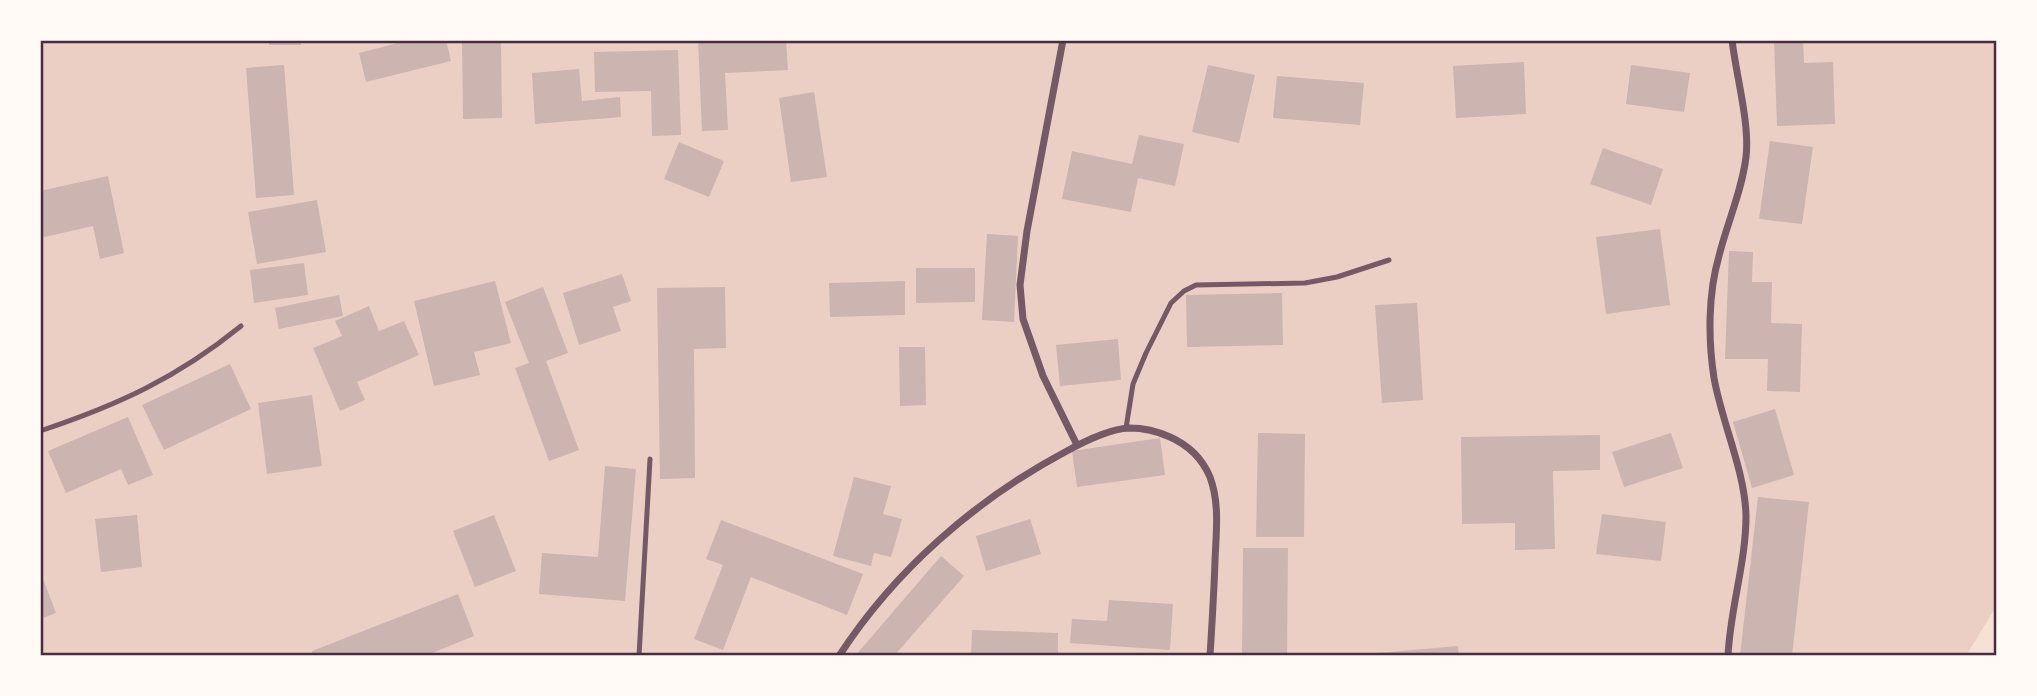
<svg xmlns="http://www.w3.org/2000/svg" width="2037" height="696" font-family="'Crimson Pro',serif">
	<style>
		.green { fill: #ebcfc5 }
		.building { fill: #ccb4b1 }
		.lines { fill: none; stroke-linecap: round; stroke-linejoin: round }
		.service { stroke: #755966; stroke-width: 5 }
		.minor { stroke: #755966; stroke-width: 7 }
		.neatline { fill: none; stroke: #4a2c40; stroke-width: 2.5 }
	</style>
	<rect width="100%" height="100%" fill="#f7e1d7"/>
	<path class="green" d="M40,40H1997V605L1966,656H40Z"/>
	<path class="building" d="M269,40H301V45H269Z
		M410,40H446L451,61L366,82L359,53Z
		M462,40H501L502,118L463,119Z
		M698,40H786L788,70L725,73L728,130L702,131Z
		M1774,40H1803L1804,63L1833,62L1835,124L1777,126Z
		M678,50L681,135L652,136L651,91L595,92L594,52Z
		M1524,62L1526,114L1456,118L1453,66Z
		M284,65L294,195L256,198L246,68Z
		M1208,65L1255,75L1239,143L1192,132Z
		M1631,65L1690,73L1684,112L1626,104Z
		M579,69L582,101L620,97L621,117L535,124L532,73Z
		M1277,76L1364,83L1360,125L1273,118Z
		M814,92L827,177L791,182L779,98Z
		M1139,135L1184,144L1175,186L1138,178L1131,212L1062,199L1072,151L1132,164Z
		M1770,141L1813,147L1802,224L1759,219Z
		M679,142L724,161L709,197L664,179Z
		M1603,148L1663,169L1651,205L1590,184Z
		M108,176L124,253L100,259L93,226L40,238V191Z
		M317,200L326,252L257,264L248,212Z
		M1660,229L1670,305L1606,314L1596,237Z
		M987,234L1018,236L1014,322L982,320Z
		M1729,251L1753,252L1752,282H1772L1771,323L1802,324L1800,392L1767,391L1768,359H1725Z
		M304,263L308,295L254,303L250,270Z
		M916,268H975V302L916,303Z
		M622,274L631,301L613,307L621,331L579,345L563,293Z
		M495,281L511,343L474,352L480,375L434,386L414,301Z
		M905,281V315L830,317L829,283Z
		M543,287L568,353L546,361L579,450L549,461L515,368L529,363L505,302Z
		M725,287L726,348L694,349L695,478L660,479L657,288Z
		M1282,293L1283,345L1187,347L1186,295Z
		M339,295L343,316L279,329L275,308Z
		M1417,303L1423,400L1382,403L1375,305Z
		M369,306L379,331L404,321L419,355L357,382L365,400L340,411L313,348L342,336L335,321Z
		M1118,339L1121,380L1060,386L1056,345Z
		M899,347H925L926,405L900,406Z
		M230,364L251,409L164,450L142,405Z
		M312,395L322,466L267,474L258,403Z
		M1775,409L1794,475L1752,488L1733,422Z
		M128,417L153,475L128,485L121,469L66,493L48,451Z
		M1258,433L1305,434L1304,537H1256Z
		M1671,433L1683,468L1624,487L1612,452Z
		M1600,435V470L1553,471L1555,549L1515,550V523L1462,524L1461,437Z
		M1160,438L1165,475L1077,487L1072,451Z
		M605,466L636,469L625,601L539,594L542,553L598,557Z
		M854,477L891,486L883,514L902,519L891,557L874,553L871,566L833,556Z
		M1758,497L1809,502L1792,656H1740Z
		M1602,514L1666,522L1661,561L1596,554Z
		M137,515L142,567L101,572L95,519Z
		M494,515L516,571L475,587L453,531Z
		M1030,519L1041,554L986,571L976,536Z
		M721,520L863,574L847,615L751,577L723,650L694,639L723,565L706,559Z
		M1243,548H1288L1287,656H1242Z
		M941,556L964,576L894,656H855Z
		M40,571L56,613L40,619Z
		M458,594L474,636L425,656H313L312,651Z
		M1109,600L1173,604L1170,650L1070,643L1072,619L1107,621Z
		M972,630L1058,633V656H971Z
		M1458,646L1459,656H1367V654Z"/>
	<g class="lines">
		<path class="service" d="M1126,428L1133,384L1146,353L1171,303L1184,291L1196,285L1305,283L1337,277L1389,260
			M40,431C118,405 177,378 241,326
			M639,656L650,459"/>
		<path class="minor" d="M1063,40L1027,231L1020,285L1023,319L1043,376L1077,445
			M839,656C895,570 975,500 1065,452C1083,442 1108,429 1129,428C1143,428 1157,431 1170,437C1188,445 1202,458 1210,477C1220,504 1216,533 1215,561C1214,592 1212,624 1210,656
			M1728,656C1730,609 1746,563 1746,516C1745,471 1722,423 1714,378C1708,339 1708,294 1719,256C1727,223 1742,191 1746,157C1750,124 1736,75 1732,40"/>
	</g>
	<rect width="2037" height="696" fill="none" stroke="#fffaf5" stroke-width="84"/>
	<rect x="42" y="42" width="1953" height="612" class="neatline"/>
</svg>
